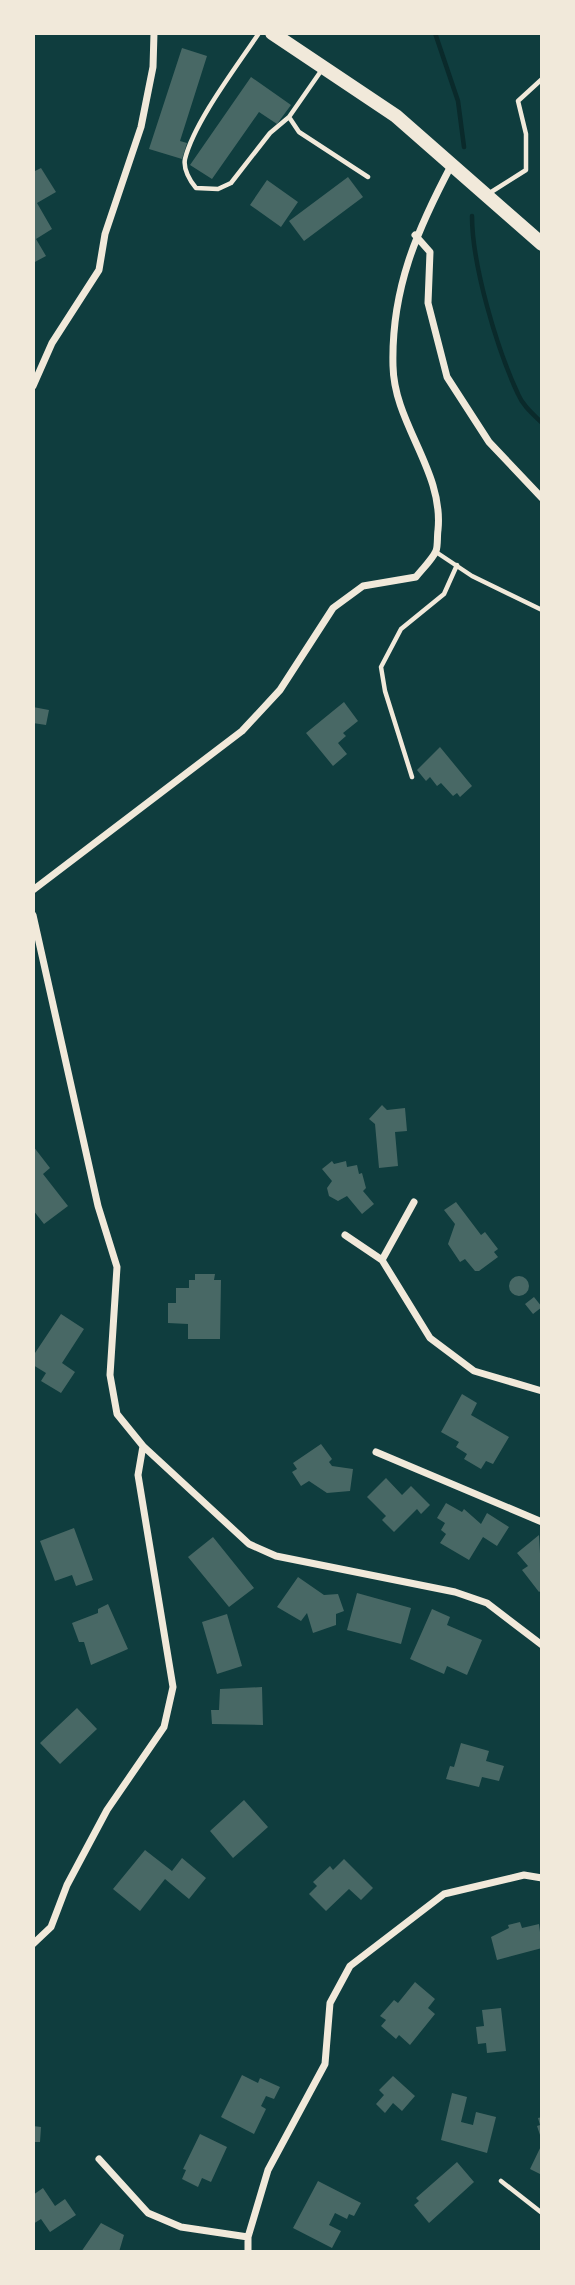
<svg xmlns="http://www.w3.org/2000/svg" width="575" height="2285" font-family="'DejaVu Sans',sans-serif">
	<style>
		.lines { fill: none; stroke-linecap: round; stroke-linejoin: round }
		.stream { stroke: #0a2a2b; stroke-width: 4.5 }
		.building { fill: #486865 }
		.service { stroke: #f1e9da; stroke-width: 4.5 }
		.minor { stroke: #f1e9da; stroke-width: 7 }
		.primary { stroke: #f1e9da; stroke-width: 14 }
	</style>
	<rect width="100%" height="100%" fill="#0f3d3e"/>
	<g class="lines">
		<path class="stream" d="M435,33L458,101L464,147
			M472,216C472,265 497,349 518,394C523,406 533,414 542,423"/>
	</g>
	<path class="building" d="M182,48L207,56L180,141L187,143L182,159L149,149Z
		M251,77L291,105L277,124L259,112L212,179L190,165Z
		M41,168L56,192L37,203L52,229L36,239L46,256L33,263V172Z
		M348,177L363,197L304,241L289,221Z
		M267,180L298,202L281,227L250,205Z
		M344,702L358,721L343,733L346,736L338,743L347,754L333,766L306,733Z
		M33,707L49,710L46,725L33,723Z
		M440,747L472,786L460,797L457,793L453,796L441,783L437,786L430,777L426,781L417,770Z
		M382,1105L387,1110L405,1108L407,1131L395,1132L398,1166L379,1168L375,1124L369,1119Z
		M33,1146L50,1168L43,1174L68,1206L44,1224L33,1210Z
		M332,1161L334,1164L346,1161L347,1167L357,1165L359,1174L362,1173L366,1188L363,1191L374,1204L362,1214L347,1196L338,1201L329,1196L327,1188L332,1181L322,1169Z
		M456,1202L481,1235L485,1232L498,1249L494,1252L498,1257L479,1271H475L465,1259L460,1262L448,1244L455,1224L444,1210Z
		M195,1274H215L214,1280H221L220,1339H188V1324L168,1323V1303H176V1288H189V1280H195Z
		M509 1286a10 10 0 1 1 20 0a10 10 0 1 1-20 0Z
		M534,1297L542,1307L533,1314L525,1304Z
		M61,1314L84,1329L62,1363L75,1372L61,1393L41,1381L46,1373L33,1365V1356Z
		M462,1394L477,1403L471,1415L509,1437L493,1464L486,1461L481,1469L464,1459L467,1454L456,1447L459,1442L441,1432Z
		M321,1444L332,1459L329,1462L332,1466L353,1469L350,1491L327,1493L309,1481L301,1486L292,1472L297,1469L293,1463Z
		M386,1478L402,1495L411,1486L430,1505L421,1514L417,1509L394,1532L382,1520L386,1516L367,1497Z
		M446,1503L462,1512L464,1509L481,1524L487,1513L509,1527L497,1546L483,1537L469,1560L440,1543L446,1534L441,1530L445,1523L437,1518Z
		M74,1528L93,1580L76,1586L72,1575L55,1581L40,1541Z
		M539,1535L542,1590L539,1592L522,1570L528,1566L517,1553Z
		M213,1537L254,1588L229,1607L188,1557Z
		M298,1577L324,1595L338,1594L344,1611L336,1614V1625L313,1633L307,1613L301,1621L277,1607Z
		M357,1593L411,1608L401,1644L347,1630Z
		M108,1604L128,1649L91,1665L84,1642H79L72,1623L98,1613V1609Z
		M432,1609L450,1617L447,1625L482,1640L467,1675L447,1666L444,1674L410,1659Z
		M227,1614L242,1666L217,1674L202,1622Z
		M262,1687L263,1725L212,1724L211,1710H219L220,1689Z
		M77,1708L97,1729L60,1764L40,1743Z
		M461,1743L489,1751L486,1761L504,1766L499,1781L482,1777L479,1787L446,1779L450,1766L454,1767Z
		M244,1800L268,1827L233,1858L210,1831Z
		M145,1850L172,1871L182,1858L206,1878L189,1899L165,1879L140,1911L113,1889Z
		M344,1859L373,1888L361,1900L349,1889L326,1911L309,1894L317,1886L313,1882L330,1866L333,1870Z
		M520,1922L522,1928L539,1924L542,1948L497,1960L491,1937L509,1928L508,1925Z
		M415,1982L435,1999L428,2008L435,2014L410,2045L399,2035L396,2039L381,2026L386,2020L380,2016L394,2000L398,2003Z
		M501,2008L506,2051L487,2053L486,2043L478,2044L476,2027L484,2026L482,2010Z
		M242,2075L258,2083L260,2078L280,2087L274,2099L266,2096L261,2106L266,2109L254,2134L221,2117Z
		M393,2076L415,2096L402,2111L393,2103L385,2113L376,2104L384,2095L379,2090Z
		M452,2093L467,2097L461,2122L473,2125L476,2112L496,2117L487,2153L441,2140Z
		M542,2117V2138H541L537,2126L540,2125L538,2118Z
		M33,2126L41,2127L40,2142H33Z
		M200,2134L227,2147L211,2182L202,2178L198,2187L182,2179L186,2170L183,2169Z
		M542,2144V2175L530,2169Z
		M457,2162L474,2182L429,2223L414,2205L419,2201L416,2198Z
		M318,2181L361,2203L354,2216L349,2214L347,2219L335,2213L329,2225L341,2231L332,2248L293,2228Z
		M43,2188L55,2206L65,2199L76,2215L50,2232L41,2219L33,2224V2195Z
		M101,2223L124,2235L119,2252H81Z"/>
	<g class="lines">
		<path class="service" d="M259,33C237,66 194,122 185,159C183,169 190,181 196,188L218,189L231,183L270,133L289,117L321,71
			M289,117L299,132L368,177
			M488,194L526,170V134L518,101L542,79
			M436,552L472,576L542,610
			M412,777L385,691L381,667L401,629L444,594L457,565
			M501,2181L542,2213"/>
		<path class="minor" d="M415,235L430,252L428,303L447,377L489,442L542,498
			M33,386L52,343L99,270L105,234L141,127L153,67L154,33
			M33,890L242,731L280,690L333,608L363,586L416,577C422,569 432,560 436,551C438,546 437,536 438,530C444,471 394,424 393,366C391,289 417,230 452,164
			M33,915L98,1206L117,1267L110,1375L117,1414L143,1446L138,1475L173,1687L164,1727L107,1810L67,1885L51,1927L33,1944
			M414,1202L382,1260L430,1338L474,1371L542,1391
			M345,1235L382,1260
			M143,1446L249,1544L276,1556L455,1592L487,1603L542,1645
			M376,1452L542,1522
			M99,2159L148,2213L181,2227L248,2237
			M248,2252V2237L268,2170L325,2064L330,2003L350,1966L444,1894L524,1875L542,1878"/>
		<path class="primary" d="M272,33L396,116L542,244"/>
	</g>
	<rect width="575" height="2285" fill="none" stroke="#f1e9da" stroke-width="70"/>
</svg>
